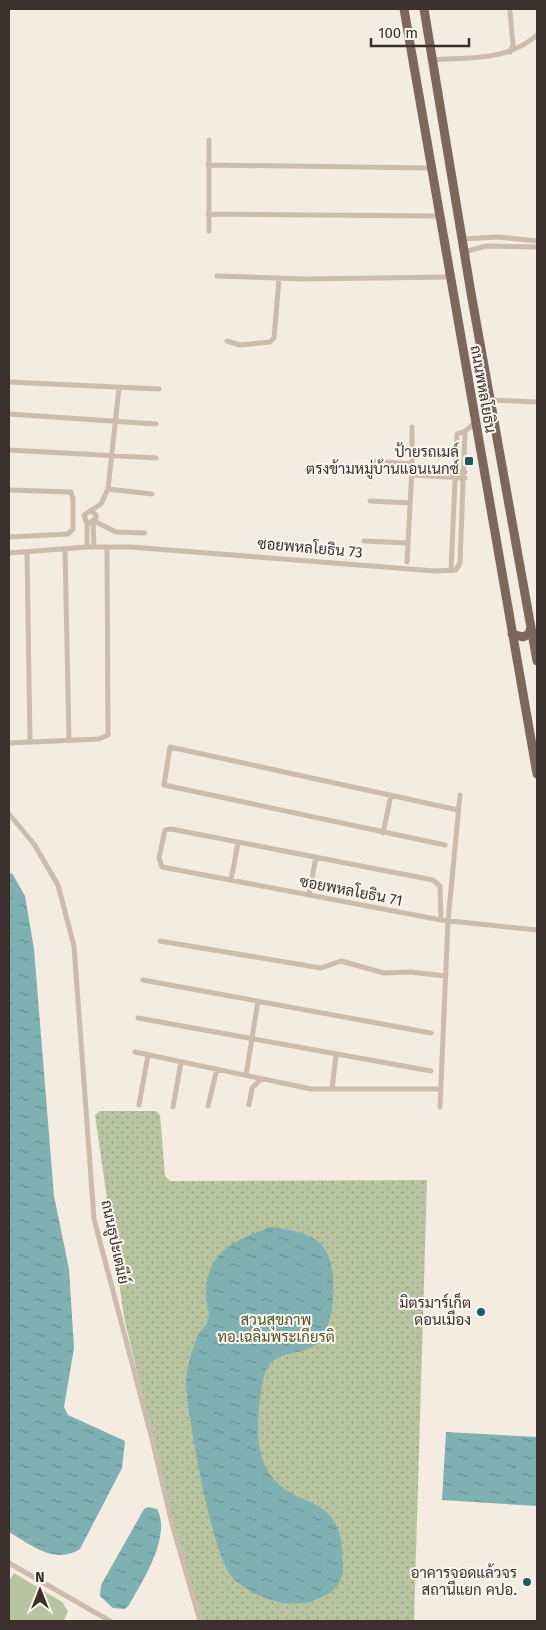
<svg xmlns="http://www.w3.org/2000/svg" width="546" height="1630" font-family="'Fira Sans',Sarabun,sans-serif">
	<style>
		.green { fill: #b8c4a0 }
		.park { fill: url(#park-dots) }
		.water { fill: url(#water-ripples) }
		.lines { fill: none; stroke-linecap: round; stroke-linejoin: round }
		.street { stroke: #cdbbac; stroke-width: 5 }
		.primary { stroke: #7d675c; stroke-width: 9 }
		.poi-dot { fill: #1f5a5e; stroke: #fbf5ee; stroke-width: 2 }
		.labels { text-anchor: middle; stroke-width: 4; stroke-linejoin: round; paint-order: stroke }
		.street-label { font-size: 15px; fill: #3b302b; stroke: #fbf5ee }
		.poi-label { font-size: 15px; fill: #3b302b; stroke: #fbf5ee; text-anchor: end }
		.park-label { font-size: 15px; fill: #4a5a2e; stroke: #fbf5ee }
	</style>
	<defs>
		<pattern id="park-dots" width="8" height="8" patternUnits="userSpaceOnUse" patternTransform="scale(1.25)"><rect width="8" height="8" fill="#b8c4a0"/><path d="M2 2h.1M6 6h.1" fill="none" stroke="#97a083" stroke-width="1.8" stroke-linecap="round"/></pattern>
		<pattern id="water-ripples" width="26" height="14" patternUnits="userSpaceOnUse" patternTransform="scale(1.25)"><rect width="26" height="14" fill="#7fb0b2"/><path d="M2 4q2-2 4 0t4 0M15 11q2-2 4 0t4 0" fill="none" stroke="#699091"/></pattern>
	</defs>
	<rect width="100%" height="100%" fill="#f4ebe1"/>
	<path class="green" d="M14,1573L62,1602L68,1611L64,1621H9V1581Z"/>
	<path class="park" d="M100,1111H156L160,1115L165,1176L170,1181L427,1180L414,1621H202L175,1531L124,1317L95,1115Z"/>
	<path class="water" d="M12,873L25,896L34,949L54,1196L69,1269L74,1348L64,1407L68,1415L125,1441L122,1468L80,1549C55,1565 31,1545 9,1532V875Z
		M271,1227C286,1229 305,1232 318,1241C340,1258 336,1319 321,1340C309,1355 285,1350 272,1362C261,1371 261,1396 259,1409C256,1431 258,1457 271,1476C296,1509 338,1493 342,1550C342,1558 344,1568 342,1575C338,1592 320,1600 304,1603C281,1607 248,1594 232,1577C212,1555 188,1418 186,1385C185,1373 194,1342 200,1332C203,1328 207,1325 208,1320C211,1310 205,1301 206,1291C208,1249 237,1240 271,1227Z
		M446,1432L537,1437V1506L442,1500Z
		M148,1507L157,1509C172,1536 142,1582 129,1605L125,1609L113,1608L100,1596L101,1585L144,1509Z"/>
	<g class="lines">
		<path class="street" d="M510,12L513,45L510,52
			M432,60C470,57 508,61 537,35
			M209,140V231
			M208,165L430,168
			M208,214L439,216
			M463,239L497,237L537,241
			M464,252L486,246L537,247
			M217,276L304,279L449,277
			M227,341L240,345L270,342L274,338L279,279
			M9,382L159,389
			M490,400L537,402
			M9,414L156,424
			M9,450L156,458
			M372,461L412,464
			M412,469L465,472
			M412,475L465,478
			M108,489L152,494
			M9,490L71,492L73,499V529L68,534L9,537
			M370,501L410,503
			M91,511L96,515V518L90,523L86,521L84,515L101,504L108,489L119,388
			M94,521L116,532L145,533
			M93,522L94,547
			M364,541L407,543
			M87,547V522
			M65,549L69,741
			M27,552L30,742
			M9,553L87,547H131L435,571L456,570L460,563L465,431L475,423
			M407,562L412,469V427
			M451,571L457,434L465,431
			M9,743L99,739L108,735L107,547
			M9,814L34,844L58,885L74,946L94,1219L152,1439L172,1524L200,1621
			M383,833L391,795
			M445,845L164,785L170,747L458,810
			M231,880L238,843
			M309,895L316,857
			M441,920L440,886L433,880L171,829L165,830L159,858L162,867L441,920L537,930
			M160,941L321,968L341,961L384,973L410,972L446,976
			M143,980L431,1033
			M138,1018L431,1071
			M135,1052L311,1089H441
			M246,1075L258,1001
			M332,1089L336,1055
			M139,1105L148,1055
			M249,1105L252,1088L261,1079
			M208,1106L217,1069
			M173,1107L181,1062
			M440,1107L448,921L460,795
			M9,1563L110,1621"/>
		<path class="primary" d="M404,9L537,774
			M424,9L471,293L537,661
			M512,634L523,637L529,634L531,627"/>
	</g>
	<g class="poi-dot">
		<rect x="464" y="456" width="10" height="10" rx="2.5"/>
		<circle cx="481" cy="1312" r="5"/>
		<circle cx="527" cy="1582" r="5"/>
	</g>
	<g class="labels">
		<g class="street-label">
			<text transform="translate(483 389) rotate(80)" y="5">ถนนพหลโยธิน</text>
			<text transform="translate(310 548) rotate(5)" y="5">ซอยพหลโยธิน 73</text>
			<text transform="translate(351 891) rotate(11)" y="5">ซอยพหลโยธิน 71</text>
			<text transform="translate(115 1242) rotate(78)" y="5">ถนนธูปะเตมีย์</text>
		</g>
		<g class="poi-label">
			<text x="459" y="457">ป้ายรถเมล์<tspan x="459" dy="17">ตรงข้ามหมู่บ้านแอนเนกซ์</tspan></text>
			<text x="471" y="1308">มิตรมาร์เก็ต<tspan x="471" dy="17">ดอนเมือง</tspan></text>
			<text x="517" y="1578">อาคารจอดแล้วจร<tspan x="517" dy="17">สถานีแยก คปอ.</tspan></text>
		</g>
		<g class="park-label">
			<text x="276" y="1325">สวนสุขภาพ<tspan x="276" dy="17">ทอ.เฉลิมพระเกียรติ</tspan></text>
		</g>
	</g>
	<rect width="546" height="1630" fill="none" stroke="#3b302b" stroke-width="20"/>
	<g transform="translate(40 1590)" stroke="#fbf5ee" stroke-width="4" paint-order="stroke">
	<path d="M0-4L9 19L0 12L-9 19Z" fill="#3b302b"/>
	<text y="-8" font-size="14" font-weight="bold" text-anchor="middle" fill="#3b302b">N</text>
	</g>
	<path d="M371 38v8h98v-8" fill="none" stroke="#3b302b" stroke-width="2.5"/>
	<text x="378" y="38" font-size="15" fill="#3b302b" stroke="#fbf5ee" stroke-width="4" paint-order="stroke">100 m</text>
</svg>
